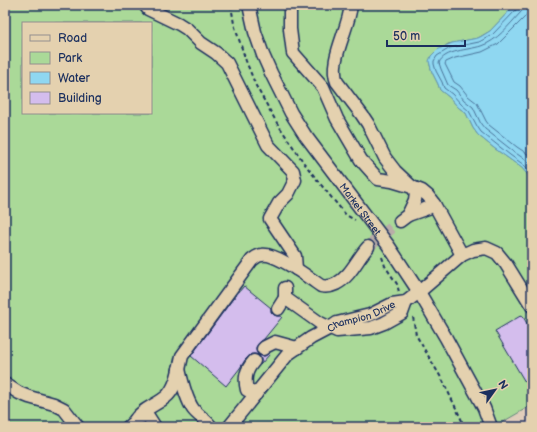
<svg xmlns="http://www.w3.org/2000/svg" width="537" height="432" font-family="'Balsamiq Sans',sans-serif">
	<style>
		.green { fill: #aad998; stroke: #62847b; fill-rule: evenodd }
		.water { fill: #8fd7f1; stroke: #6194b6 }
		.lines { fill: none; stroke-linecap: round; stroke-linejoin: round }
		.shore { stroke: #497299; stroke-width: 1 }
		.building { fill: #d4bded; stroke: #1b2f5e }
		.minor-tunnel { stroke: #b9ada8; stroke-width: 12; stroke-dasharray: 12 6; stroke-linecap: butt }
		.minor-casing { stroke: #1b2f5e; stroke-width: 15 }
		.path { stroke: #1b2f5e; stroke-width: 2; stroke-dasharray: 4 3; stroke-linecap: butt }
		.minor { stroke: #e4d1af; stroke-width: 12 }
		.labels { text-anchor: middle; stroke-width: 4; stroke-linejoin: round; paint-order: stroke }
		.street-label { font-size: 10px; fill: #1b2f5e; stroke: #e4d1af }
	</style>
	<rect width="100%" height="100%" fill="#e1cdbb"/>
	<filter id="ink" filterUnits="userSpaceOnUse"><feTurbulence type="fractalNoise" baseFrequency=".025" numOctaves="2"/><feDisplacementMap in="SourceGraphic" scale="8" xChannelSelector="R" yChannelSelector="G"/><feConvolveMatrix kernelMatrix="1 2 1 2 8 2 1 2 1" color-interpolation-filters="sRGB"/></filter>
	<g filter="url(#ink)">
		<path class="green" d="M5,5H515L490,31L478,38L448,44L431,56L430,61V65L432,72L438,84L440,90L449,97L458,107L466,113L473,128L478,135L494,148L522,168L532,180V405L494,427H5ZM23,23H151V113H23Z"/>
		<path class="water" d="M515,5H532V180L522,168L494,148L478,135L473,128L466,113L458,107L449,97L440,90L438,84L432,72L430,65L429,61L431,56L437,50L452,43L478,38L482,36L490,31Z"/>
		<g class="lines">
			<path class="shore" d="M518,5L517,9L492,35L479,42L450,48L437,56L434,61V64L436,71L442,82L444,88L452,94L461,104L469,111L477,126L481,132L510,155L524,165L532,174
				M523,5V9L521,12C509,25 497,41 481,46C469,50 444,50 439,63L441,69L448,85L456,90L464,100L473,107L481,124L485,129L513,151L527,161L532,166
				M529,5V10L526,16L498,44L482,52L455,58L446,62L445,64L454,82L460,86L468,96L477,103L486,121L489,125L517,147L532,157"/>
		</g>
		<path class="building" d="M244,286L271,308V312L274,315L277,316H280L282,317L264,339L260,342L256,347V351L258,355L261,356H265L269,353L270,354L260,365L261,362V359L259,355L255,354H251L245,360L240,368L226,386L191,356L232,300Z
			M522,315L532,332V378L525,382L495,331Z"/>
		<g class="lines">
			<path class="minor-tunnel" d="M368,247L400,221"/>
			<g class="minor-casing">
				<g id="minor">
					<path d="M145,5L148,9L179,24L187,29L201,43L216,53L227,63L268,145L293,171L295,180L288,194L279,203L270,219L295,256L296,269"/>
					<path id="s1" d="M249,5L255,32L263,55L271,73L291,113L305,135L388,245L419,292L446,338L484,408L491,427"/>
					<path d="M290,5V29L293,53L323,87L337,119L361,160L378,179L392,181L412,187L416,192L415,200L408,215"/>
					<path d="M351,5C349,29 328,61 337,82L362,115L368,124L385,158L395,171L412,187L422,191L428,196L434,204L428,208L408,215L400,221"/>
					<path d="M434,204L462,255"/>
					<path d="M285,288V298L320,323L337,331L371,328L384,323L402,313L406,302"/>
					<path d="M278,309L285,298"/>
					<path d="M263,349L265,347L275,342L297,348"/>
					<path d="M254,361C246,370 244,378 247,390L256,394"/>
					<path d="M179,369C182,382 186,399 193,409C198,416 207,420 211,427"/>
					<path d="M5,384L19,393L29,397L54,404L64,409L78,427"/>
					<path d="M135,420C143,408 158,405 168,395C177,385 179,369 182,356L252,260C255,258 258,255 262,255C274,253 301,272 311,279C314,281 318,284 321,286C326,287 332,286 336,284C351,276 357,259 368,247"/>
					<path d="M128,427C134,421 140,416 148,416L155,427"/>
					<path id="s2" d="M229,427L288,354L311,338L330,328L337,323L370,315L392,304L406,302L419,292L462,255L473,250L486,248L497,253L506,264L532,306"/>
				</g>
			</g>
			<path class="path" d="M231,5L234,24L246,61L256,86L277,123L304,163L322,186L346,215L355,220
				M382,257L385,266L397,284L399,292
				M413,317L416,335L443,381L465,427"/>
			<use href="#minor" class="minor"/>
		</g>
	</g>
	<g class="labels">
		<g class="street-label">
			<text dy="4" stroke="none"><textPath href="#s1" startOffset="235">Market Street</textPath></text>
			<text dy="4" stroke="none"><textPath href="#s2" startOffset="177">Champion Drive</textPath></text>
		</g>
	</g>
	<rect width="537" height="432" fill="none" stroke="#e4d1af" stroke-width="20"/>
	<rect x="10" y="10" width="517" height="412" fill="none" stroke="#1b2f5e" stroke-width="1.5" filter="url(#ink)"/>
	<rect x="22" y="22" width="130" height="92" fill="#e4d1af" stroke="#94908f"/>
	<rect x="30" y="35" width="20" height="6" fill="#e4d1af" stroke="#94908f"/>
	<text x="58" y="42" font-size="12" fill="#1b2f5e">Road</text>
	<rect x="30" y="52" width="20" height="12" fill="#aad998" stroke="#94908f"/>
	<text x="58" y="62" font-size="12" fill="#1b2f5e">Park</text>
	<rect x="30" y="72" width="20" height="12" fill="#8fd7f1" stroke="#94908f"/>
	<text x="58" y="82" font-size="12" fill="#1b2f5e">Water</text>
	<rect x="30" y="92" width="20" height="12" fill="#d4bded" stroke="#94908f"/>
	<text x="58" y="102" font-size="12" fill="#1b2f5e">Building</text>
	<g transform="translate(495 390) rotate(57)" stroke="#e4d1af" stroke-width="3" paint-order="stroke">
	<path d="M0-3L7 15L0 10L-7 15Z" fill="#1b2f5e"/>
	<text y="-6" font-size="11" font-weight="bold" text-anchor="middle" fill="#1b2f5e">N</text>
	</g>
	<path d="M387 40v6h78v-6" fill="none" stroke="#1b2f5e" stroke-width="2"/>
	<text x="393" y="40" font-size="12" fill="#1b2f5e" stroke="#e4d1af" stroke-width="3" paint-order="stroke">50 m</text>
</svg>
